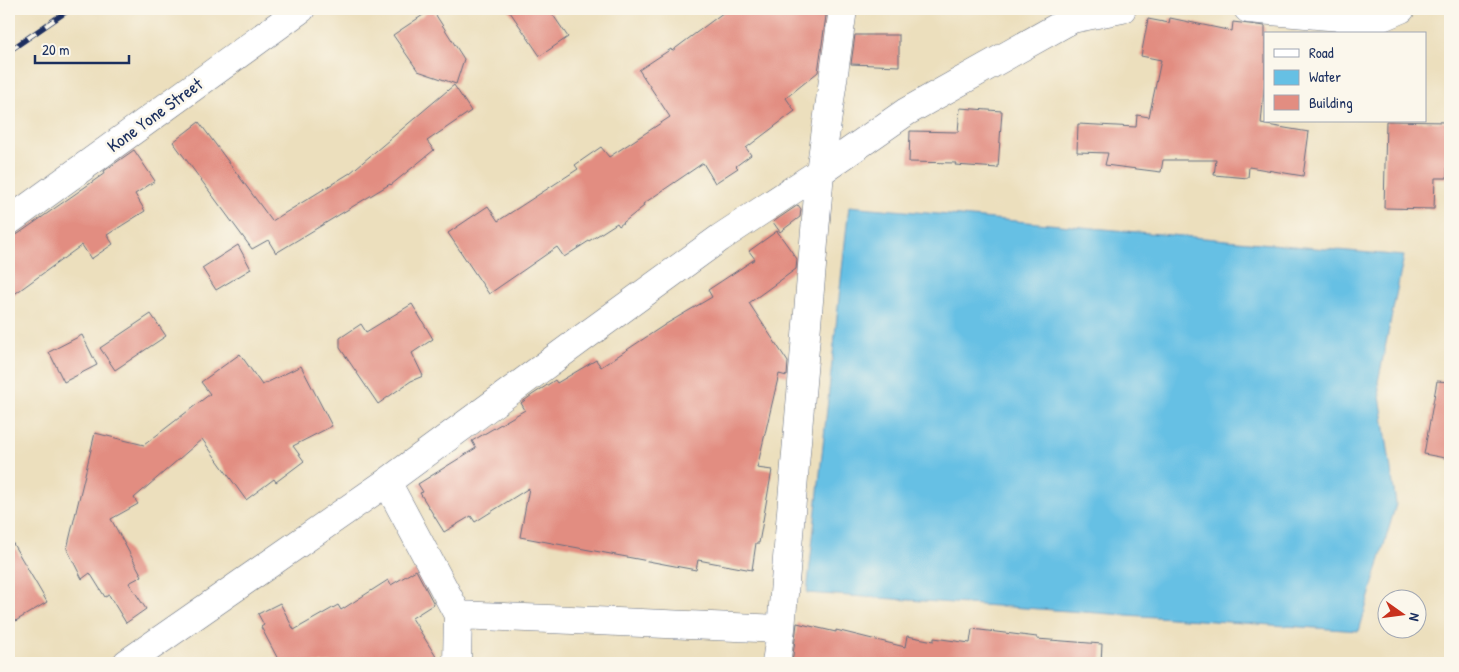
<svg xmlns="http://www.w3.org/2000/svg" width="1459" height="672" font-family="'Patrick Hand',sans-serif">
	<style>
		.water { fill: #66c0e4; stroke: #4078a1 }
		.building { fill: #e28d81 }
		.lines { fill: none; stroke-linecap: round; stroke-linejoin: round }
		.minor-casing { stroke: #646d7f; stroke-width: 29 }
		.minor { stroke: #fff; stroke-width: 28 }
		.rail-casing { stroke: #1b2f5e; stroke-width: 5.5 }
		.rail { stroke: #fbf7ec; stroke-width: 4; stroke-dasharray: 11; stroke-linecap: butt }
		.labels { text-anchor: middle; stroke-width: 5; stroke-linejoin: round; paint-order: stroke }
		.street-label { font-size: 18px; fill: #1b2f5e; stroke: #fbf7ec }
	</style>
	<rect width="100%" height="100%" fill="#fbf7ec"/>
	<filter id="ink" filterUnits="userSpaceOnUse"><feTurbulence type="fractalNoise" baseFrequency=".02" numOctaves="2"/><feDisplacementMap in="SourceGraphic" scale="10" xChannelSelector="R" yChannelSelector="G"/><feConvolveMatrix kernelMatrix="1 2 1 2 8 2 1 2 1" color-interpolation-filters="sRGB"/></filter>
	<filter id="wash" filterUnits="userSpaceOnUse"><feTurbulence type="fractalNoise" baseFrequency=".0096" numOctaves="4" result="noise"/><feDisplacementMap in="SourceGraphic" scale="20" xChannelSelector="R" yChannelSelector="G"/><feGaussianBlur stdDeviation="1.12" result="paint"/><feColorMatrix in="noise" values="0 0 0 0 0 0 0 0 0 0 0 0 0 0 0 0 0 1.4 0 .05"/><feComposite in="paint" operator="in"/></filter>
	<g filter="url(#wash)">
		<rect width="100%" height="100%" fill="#ecdfbd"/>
		<path class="water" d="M849,206L1404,256L1378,382L1396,504L1359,631L807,593Z"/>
		<g id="blocks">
			<path class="building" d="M432,9L464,59L456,84L418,71L393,35Z
				M508,9H549L568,37L540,56Z
				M728,9H827L818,72L786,98L795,111L746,148L751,155L736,166L738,168L715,183L703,163L643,204L644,206L619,226L617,223L564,257L557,247L489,294L448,233L488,206L498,221L578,169L575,165L601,147L609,157L670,117L639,70L671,49L672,51Z
				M1170,18L1232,31L1233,22L1265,26V79L1261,124L1309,132L1303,176L1249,167L1248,178L1214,175L1216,160H1163L1161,172L1105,165L1108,153L1077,152L1078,124L1136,127L1137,115L1149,117L1161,60L1141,56L1148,19L1169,23Z
				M855,35H899V66L851,64Z
				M454,85L471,111L427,141L434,150L391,185L390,184L276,253L268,240L252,249L173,142L199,122L272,221L350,173Z
				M960,108L1002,111L998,168L955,165L956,163L909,162L910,131L958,132Z
				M1386,121L1448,122L1447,178H1435L1434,209L1384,208Z
				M134,150L155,181L135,194L145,211L107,235L113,244L91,259L82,245L9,298V236L18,234L105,173L104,171Z
				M798,205L801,209L800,217L780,232L773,222Z
				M777,231L797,259L796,269L749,303L788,362L787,376L779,374L757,468L772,470L759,543H756L752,570L698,560L696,570L520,537L529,488L475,522L471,516L444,532L420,493L423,492L418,484L476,448L472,441L525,410L521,403L532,395L555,380L557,383L596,360L601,367L666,324L712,297L708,290L755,259L749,251Z
				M238,245L251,269L216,290L202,268Z
				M412,304L433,339L412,353L423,376L411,381L378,404L340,348V338L361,324L366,332Z
				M151,314L166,336L115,370L100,348Z
				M82,335L97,365L64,382L49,352Z
				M240,354L262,385L301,366L332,426L293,446L304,461L276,482L274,479L246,500L202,439L134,498L138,504L111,519L142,576L129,583L146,609L126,623L109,595L105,597L90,573L82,579L67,549L95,433L144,445L210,394L201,382Z
				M1437,381L1450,382V459L1424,454Z
				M9,537L47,602L9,625Z
				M416,570L434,604L412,618L440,663H280L261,627L264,625L258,614L280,603L294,630L338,605L341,610L388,580L391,585Z
				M797,623L836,632V630L905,647L907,636L934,641V638L970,643L972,629L1037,637V639L1102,644L1101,663H792Z"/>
		</g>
	</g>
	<g filter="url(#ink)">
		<use href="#blocks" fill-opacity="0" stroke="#646d7f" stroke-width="1"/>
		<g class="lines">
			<g class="minor-casing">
				<path id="minor" d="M1248,9L1375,20L1401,9
					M9,221L301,9
					M387,482L458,615L457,663
					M458,615L781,629
					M127,663L387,482L584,337L720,238L820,172L906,112L1072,19L1122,9
					M776,663L781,629L820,172L843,9"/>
			</g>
			<use href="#minor" class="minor"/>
			<g class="rail-casing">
				<path id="rail" d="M9,51L70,9"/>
			</g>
			<use href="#rail" class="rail"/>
		</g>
	</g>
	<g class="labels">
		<g class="street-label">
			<text transform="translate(155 115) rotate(-36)" y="6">Kone Yone Street</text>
		</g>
	</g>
	<rect width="1459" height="672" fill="none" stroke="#fbf7ec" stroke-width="30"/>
	<rect x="1264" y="32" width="162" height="90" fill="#fbf7ec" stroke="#a1a7b3"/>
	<rect x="1274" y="49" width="25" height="8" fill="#ffffff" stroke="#a1a7b3"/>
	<text x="1309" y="58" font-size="15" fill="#1b2f5e">Road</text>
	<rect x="1274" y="70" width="25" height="15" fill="#66c0e4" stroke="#a1a7b3"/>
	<text x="1309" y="82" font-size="15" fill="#1b2f5e">Water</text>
	<rect x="1274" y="95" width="25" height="15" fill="#e28d81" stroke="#a1a7b3"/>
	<text x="1309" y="108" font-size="15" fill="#1b2f5e">Building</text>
	<g transform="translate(1402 614) rotate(104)"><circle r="24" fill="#fbf7ec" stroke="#a1a7b3"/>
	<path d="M0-4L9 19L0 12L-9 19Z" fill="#c8321e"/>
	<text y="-8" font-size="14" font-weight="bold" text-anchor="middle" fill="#1b2f5e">N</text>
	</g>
	<path d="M35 55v8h94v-8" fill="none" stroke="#1b2f5e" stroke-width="2.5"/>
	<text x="42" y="55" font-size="15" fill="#1b2f5e" stroke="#fbf7ec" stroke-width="4" paint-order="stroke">20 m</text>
</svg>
